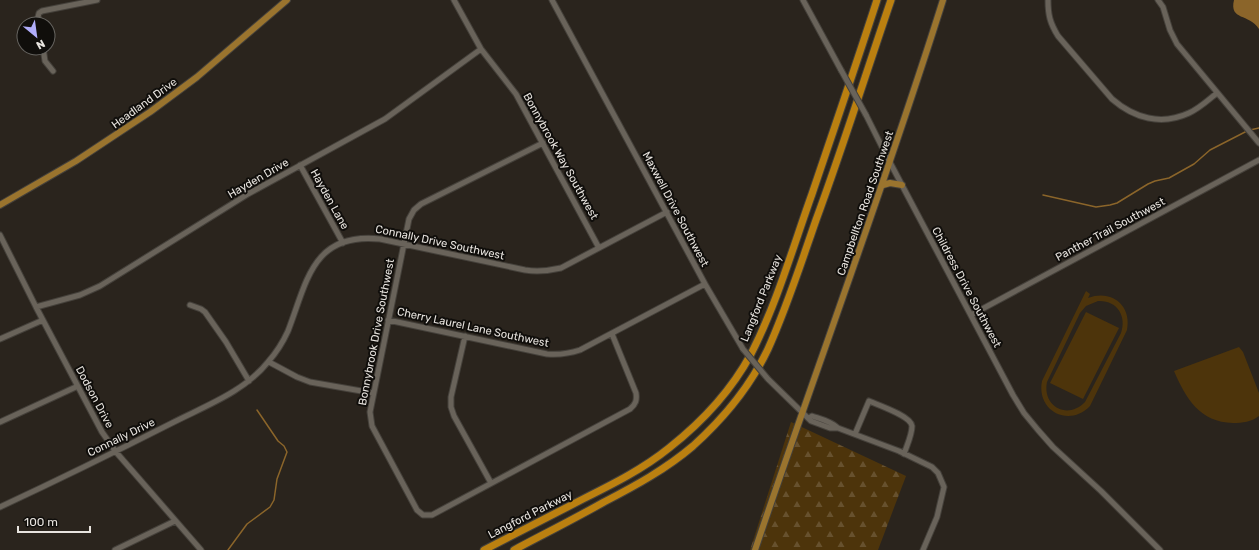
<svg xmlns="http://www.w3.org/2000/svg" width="1259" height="550" font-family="Rubik,sans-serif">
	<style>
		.forest { fill: url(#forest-firs) }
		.garden { fill: #4d340b; fill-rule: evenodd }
		.water { fill: #8b652a }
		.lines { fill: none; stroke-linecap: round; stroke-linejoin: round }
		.stream { stroke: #8b652a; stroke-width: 1.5 }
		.minor-casing { stroke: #45413b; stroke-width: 7 }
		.major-casing { stroke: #45413b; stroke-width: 8 }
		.highway-casing { stroke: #45413b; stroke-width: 9 }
		.minor { stroke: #69635a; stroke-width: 5 }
		.major { stroke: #9a742e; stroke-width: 6 }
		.highway { stroke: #bb8010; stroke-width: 7 }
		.minor-bridge-casing { stroke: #45413b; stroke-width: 7; stroke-linecap: butt }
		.minor-bridge { stroke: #69635a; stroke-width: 5 }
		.labels { text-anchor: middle; stroke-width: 4; stroke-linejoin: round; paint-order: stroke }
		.street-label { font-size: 11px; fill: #e8e4df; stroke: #100e0b }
	</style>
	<defs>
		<pattern id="forest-firs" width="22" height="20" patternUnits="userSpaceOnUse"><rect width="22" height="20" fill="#4d340b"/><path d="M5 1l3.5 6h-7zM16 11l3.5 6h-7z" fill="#67512e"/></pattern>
	</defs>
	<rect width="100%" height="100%" fill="#2a241d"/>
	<path class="forest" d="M791,422L906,476L878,550H750Z"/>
	<path class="garden" d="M1086,291L1090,294L1088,298C1111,289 1132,305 1127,330L1090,406C1069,428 1036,411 1042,381ZM1098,301C1117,300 1127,316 1121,333L1085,402C1068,420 1042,407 1047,382L1080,313L1086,306Z
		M1086,312L1119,328L1083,399L1050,383Z
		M1239,347L1243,352L1259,393V416C1251,422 1243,423 1233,423C1200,422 1186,399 1174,371Z"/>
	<path class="water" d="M1234,0H1259V29C1249,13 1229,21 1234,0Z"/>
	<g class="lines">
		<path class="stream" d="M1250,130L1259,128
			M1043,195L1096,207L1110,205L1117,203L1148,184L1155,181L1169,178L1194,164L1210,150L1247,131
			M228,550L247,524L270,507L274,500L277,479L287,452L284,446L278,441L257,410"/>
		<g class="minor-casing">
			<path id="minor" d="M454,0L481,49L516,94L599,248
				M552,0L705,284L743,349
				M803,0L841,70
				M1048,0C1048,15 1050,23 1058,36L1112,99C1134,118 1161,126 1189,113C1200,108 1208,100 1217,93
				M1158,0L1163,7L1170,30L1177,44L1259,143
				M39,24L38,17L39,13L42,11L97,0
				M43,48L45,61L53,71
				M866,115L885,153L1013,395L1024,413L1038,430L1053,447L1101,491L1160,550
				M543,143L421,204L414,210L409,219L370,412L372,426L417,510L423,515H432L630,409C636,404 637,400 636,393L612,334
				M300,165L343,243
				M0,235L36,307L102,432L116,452L201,550
				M190,305L201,309L205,312L226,342L249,381
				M36,307L80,295L100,286L248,194L385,119L481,49
				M971,315L1259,160
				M388,320L547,354C559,355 568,354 580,350L705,284
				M465,336L451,397V407L454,416L491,483
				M0,339L43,320
				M269,362L297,377L310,382L373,393
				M768,379L811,421L830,428H838
				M809,418L812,416C821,419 831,421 838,428L899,451L932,467L938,473L944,487L937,517L923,550
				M0,422L78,386
				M855,434L869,401C878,405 911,416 912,426C912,435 907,445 904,454
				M0,507C58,480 115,452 172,423C205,406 244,392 268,362C276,353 283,342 288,331C307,282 312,232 380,239L525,270C538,272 548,271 561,268L667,212
				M115,550L175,521"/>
		</g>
		<g class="major-casing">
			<path id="major" d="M883,185L890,183L902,185
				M0,205L76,161L150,112L197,77L287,0
				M755,550C817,366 885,185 943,0"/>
		</g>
		<g class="highway-casing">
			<path id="highway" d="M484,550C517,533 550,516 583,499C613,484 643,469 669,448C702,422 731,391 751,354C777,303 793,247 812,194C834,129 856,65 877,0
				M514,550C544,534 574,519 604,502C635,486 666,469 693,446C723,419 751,385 768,349C787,307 801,263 816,220C843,147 866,73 891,0"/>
		</g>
		<use href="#minor" class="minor"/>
		<use href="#major" class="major"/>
		<use href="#highway" class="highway"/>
		<g class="minor-bridge-casing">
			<path id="minor-bridge" d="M841,70L866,115
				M743,349L768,379"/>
		</g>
		<use href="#minor-bridge" class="minor-bridge"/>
	</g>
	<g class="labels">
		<g class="street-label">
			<text transform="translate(144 103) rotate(-36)" y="4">Headland Drive</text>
			<text transform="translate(561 156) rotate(61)" y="4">Bonnybrook Way Southwest</text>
			<text transform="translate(258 178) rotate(-30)" y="4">Hayden Drive</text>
			<text transform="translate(330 199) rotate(61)" y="4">Hayden Lane</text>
			<text transform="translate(865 203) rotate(-71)" y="4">Campbellton Road Southwest</text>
			<text transform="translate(676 209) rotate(62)" y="4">Maxwell Drive Southwest</text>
			<text transform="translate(1110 229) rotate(-28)" y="4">Panther Trail Southwest</text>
			<text transform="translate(440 242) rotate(12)" y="4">Connally Drive Southwest</text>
			<text transform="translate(967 287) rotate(62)" y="4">Childress Drive Southwest</text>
			<text transform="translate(761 298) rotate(-68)" y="4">Langford Parkway</text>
			<text transform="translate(473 327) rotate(12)" y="4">Cherry Laurel Lane Southwest</text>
			<text transform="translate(376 332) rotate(-79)" y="4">Bonnybrook Drive Southwest</text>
			<text transform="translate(95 397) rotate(62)" y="4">Dodson Drive</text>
			<text transform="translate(121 437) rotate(-26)" y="4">Connally Drive</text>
			<text transform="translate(530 514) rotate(-27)" y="4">Langford Parkway</text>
		</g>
	</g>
	<g transform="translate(36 36) rotate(151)"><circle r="19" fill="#100e0b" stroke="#666460"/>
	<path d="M0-3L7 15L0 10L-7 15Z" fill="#b0adfa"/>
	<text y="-6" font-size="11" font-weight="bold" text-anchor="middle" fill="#e8e4df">N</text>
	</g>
	<path d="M18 526v6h72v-6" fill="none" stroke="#e8e4df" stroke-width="2"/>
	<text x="24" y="526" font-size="12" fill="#e8e4df" stroke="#100e0b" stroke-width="3" paint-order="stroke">100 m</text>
</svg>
